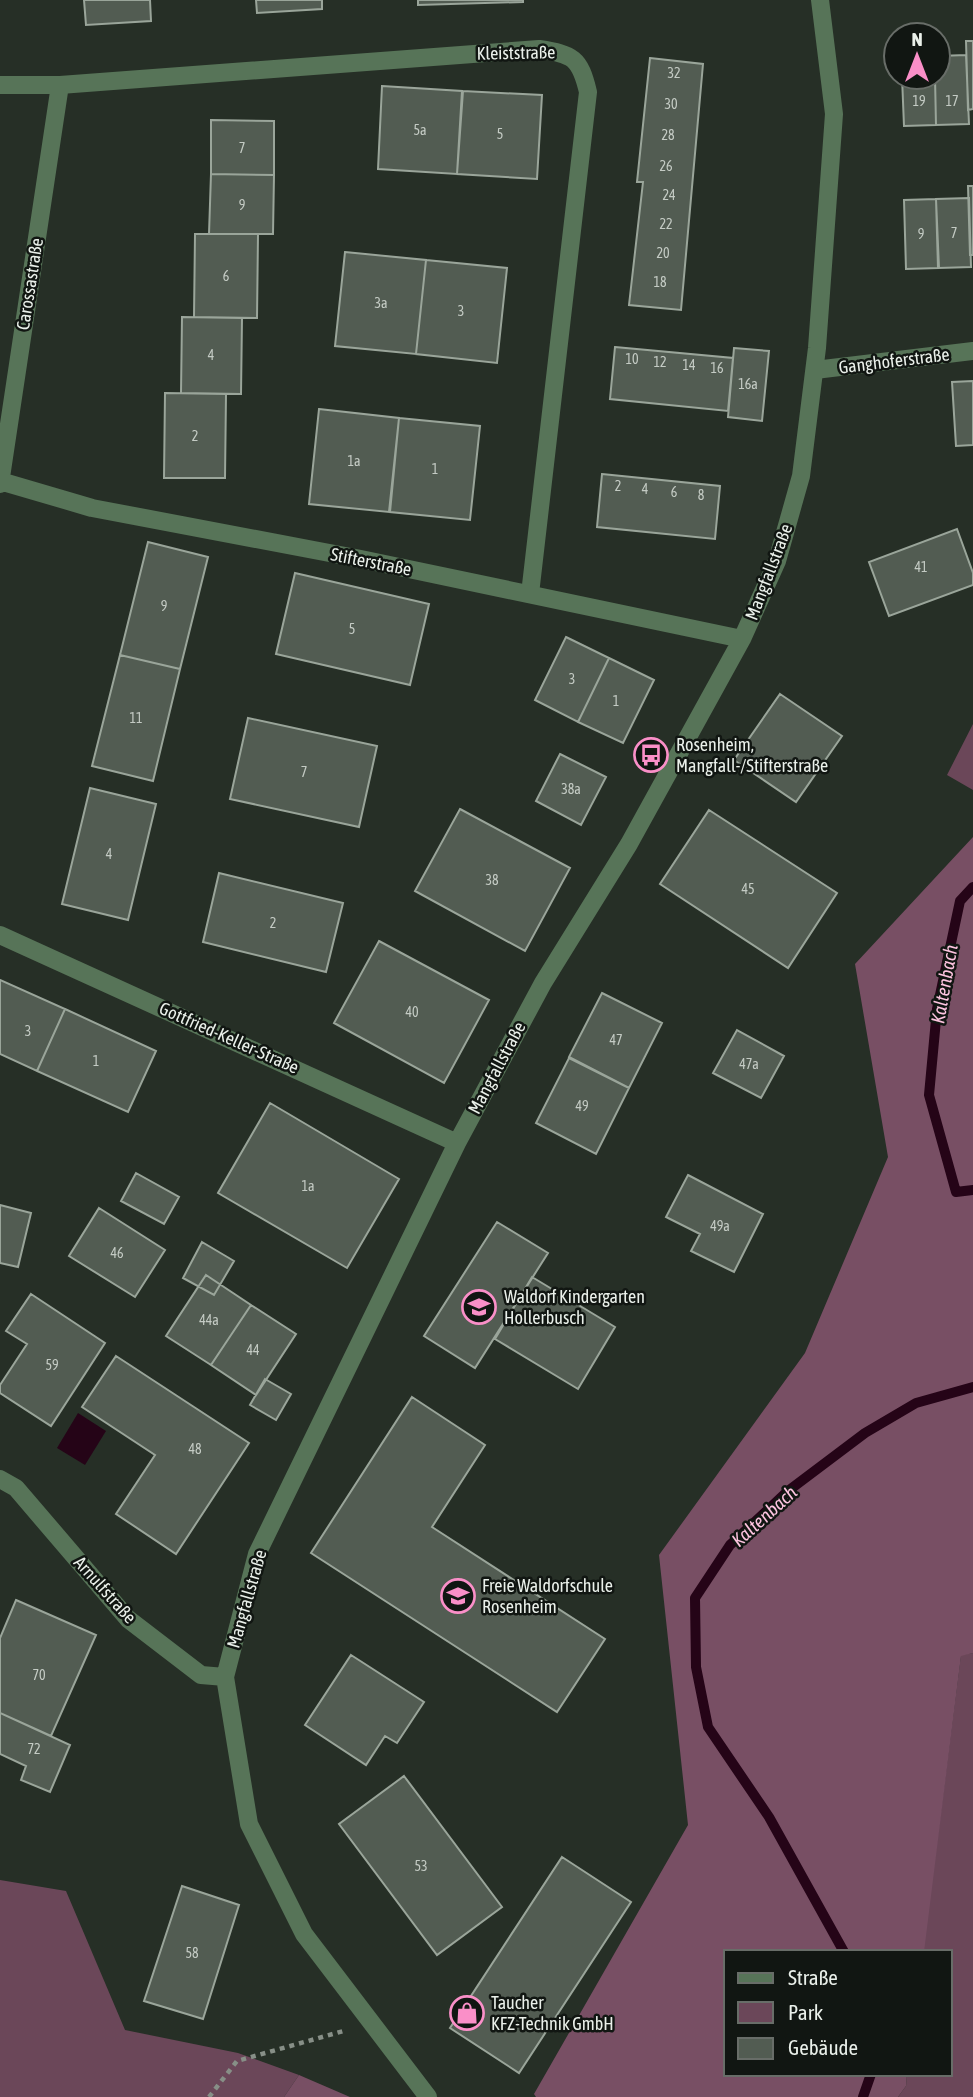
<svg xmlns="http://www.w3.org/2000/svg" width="973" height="2097" font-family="'Asap Condensed',sans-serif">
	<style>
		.green { fill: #6b4759 }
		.forest { fill: #784f64 }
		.water { fill: #250417 }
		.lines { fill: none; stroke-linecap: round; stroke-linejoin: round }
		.stream { stroke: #250417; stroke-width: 10 }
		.building { fill: #525c52; stroke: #9aa59a; stroke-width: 2 }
		.path { stroke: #878f87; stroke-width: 4.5; stroke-dasharray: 5 5; stroke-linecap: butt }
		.street { stroke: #577458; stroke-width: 18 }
		.labels { text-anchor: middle; stroke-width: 5; stroke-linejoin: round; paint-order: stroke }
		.number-label { font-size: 14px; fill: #c4cbc4 }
		.street-label { font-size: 18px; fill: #eaf0ea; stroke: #111612 }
		.poi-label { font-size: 18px; fill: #eaf0ea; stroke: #111612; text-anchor: start }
		.water-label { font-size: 19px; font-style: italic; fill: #fec4e0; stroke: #111612 }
	</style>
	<rect width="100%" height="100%" fill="#262f26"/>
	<path class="green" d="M973,724V790L947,775Z
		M973,1653V2097H898L906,2086L907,2074H950V1952H923L961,1655Z
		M0,1880L66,1891L125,2030L238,2053L299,2075L284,2097H0Z"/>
	<path class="forest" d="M973,837V1653L961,1656L924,1952H726V2074H907L906,2086L898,2097H536L534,2094L688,1825L659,1555L805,1353L888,1157L855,964Z
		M299,2075L350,2097H284Z"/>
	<path class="water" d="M78,1413L106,1431L85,1465L57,1448Z"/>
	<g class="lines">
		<path class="stream" d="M973,887L960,901L937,1009L929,1095L956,1192L973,1190
			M844,1952L769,1817L708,1727L696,1667L695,1598L730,1545L788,1491L865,1433L916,1403L973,1387
			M863,2097L871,2074"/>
	</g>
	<path class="building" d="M84,0H150L151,21L86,25Z
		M256,0H322V9L257,13Z
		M418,0H523V2L418,5Z
		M966,41H973V109L968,110Z
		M966,55L969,124L936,125L935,77H938V56Z
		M650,58L703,64L681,310L629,305L643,182H637Z
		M902,77H935L936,125L904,126Z
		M382,86L462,91L457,174L378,169Z
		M463,91L542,95L537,179L457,174Z
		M211,120L274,121V175L211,174Z
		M211,174L274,175L273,234H209Z
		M968,186H973V255H970Z
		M969,198L971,267L939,268L936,199Z
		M936,199L938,268L906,269L904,200Z
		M195,234H258L257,318L194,317Z
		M345,252L426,260L416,354L335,346Z
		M426,260L507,268L497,363L416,354Z
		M182,317L242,318L241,394L181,393Z
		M615,347L733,358L728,411L610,399Z
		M734,348L769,351L762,421L728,417Z
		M973,381V445L956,446L952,382Z
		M165,393L226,394L225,478H164Z
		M319,409L399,418L389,512L309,504Z
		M399,418L480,426L470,520L390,512Z
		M602,474L720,486L715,539L597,527Z
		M957,529L973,573V585L889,616L869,562Z
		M148,542L208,557L180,669L120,655Z
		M295,573L429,604L410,685L276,654Z
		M566,637L609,658L578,722L535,700Z
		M120,655L180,669L153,781L92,766Z
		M609,658L654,680L623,743L578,722Z
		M780,694L842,736L796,802L734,760Z
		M248,718L377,746L359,827L230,799Z
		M560,754L606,777L581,825L536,801Z
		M90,788L156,804L128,920L62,904Z
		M460,809L570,868L525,951L415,891Z
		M709,810L837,893L788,968L660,884Z
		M219,873L343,903L326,972L203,942Z
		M379,941L489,1000L444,1083L334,1023Z
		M0,980L65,1009L37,1071L0,1054Z
		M602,993L662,1023L629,1088L569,1057Z
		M65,1009L156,1051L128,1112L37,1071Z
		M737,1030L784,1056L761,1098L713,1073Z
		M569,1058L629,1088L596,1154L536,1123Z
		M270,1103L399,1179L347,1268L218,1193Z
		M136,1173L179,1197L164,1224L121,1201Z
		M688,1175L763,1214L734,1272L691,1251L700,1234L666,1217Z
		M0,1205L31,1213L18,1267L0,1263Z
		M99,1208L165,1250L135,1297L69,1256Z
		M497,1222L548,1253L475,1368L424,1336Z
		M202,1242L234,1261L214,1295L183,1278Z
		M206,1275L251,1305L211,1365L166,1336Z
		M532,1277L615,1327L578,1389L495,1339Z
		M31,1294L105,1343L51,1426L0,1393V1385L27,1344L6,1331Z
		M251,1305L296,1334L256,1395L211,1365Z
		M116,1356L249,1443L176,1554L116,1514L155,1455L82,1407Z
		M265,1379L291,1394L276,1420L250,1405Z
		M412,1397L485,1445L432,1527L605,1639L557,1712L311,1553Z
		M16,1600L96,1635L51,1736L0,1713V1638Z
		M351,1655L424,1702L397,1743L385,1736L366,1765L305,1725Z
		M0,1713L70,1745L50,1792L21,1780L26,1766L0,1754Z
		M404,1776L502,1907L437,1955L339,1824Z
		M562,1857L631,1902L519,2073L450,2028Z
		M182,1886L239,1905L203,2019L144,2001Z"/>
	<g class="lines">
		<path class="path" d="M209,2097L237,2061L347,2030"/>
		<path class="street" d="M0,85H60L539,49C573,54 580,58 588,92L530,594
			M815,370L973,351
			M0,481L92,508L361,559L742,639
			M0,484L60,85
			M0,935L457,1143
			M0,1479L16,1488L128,1619L201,1675L225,1677
			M428,2097L304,1934L249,1824L225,1677L257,1554L457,1143L543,983L629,844L742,639L777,561L801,476L817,348L834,114L820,0"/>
	</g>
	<defs>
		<g id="bus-ring" transform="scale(1.75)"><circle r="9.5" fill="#111612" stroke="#fa8fc8" stroke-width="1.5"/><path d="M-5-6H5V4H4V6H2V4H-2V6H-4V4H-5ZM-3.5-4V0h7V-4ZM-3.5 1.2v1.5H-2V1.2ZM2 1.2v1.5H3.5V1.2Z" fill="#fa8fc8"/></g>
		<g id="school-ring" transform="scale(1.75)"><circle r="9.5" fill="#111612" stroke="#fa8fc8" stroke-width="1.5"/><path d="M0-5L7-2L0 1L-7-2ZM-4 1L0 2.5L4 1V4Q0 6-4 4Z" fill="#fa8fc8"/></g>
		<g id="shop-ring" transform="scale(1.75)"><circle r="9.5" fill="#111612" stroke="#fa8fc8" stroke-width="1.5"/><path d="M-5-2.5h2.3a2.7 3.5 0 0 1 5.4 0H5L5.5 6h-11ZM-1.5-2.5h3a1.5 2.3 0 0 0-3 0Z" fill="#fa8fc8"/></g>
	</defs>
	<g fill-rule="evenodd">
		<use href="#bus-ring" x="651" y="755"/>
		<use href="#school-ring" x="479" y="1307"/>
		<use href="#school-ring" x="458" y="1596"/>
		<use href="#shop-ring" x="467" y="2013"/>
	</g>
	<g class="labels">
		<g class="number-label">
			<text x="674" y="78">32</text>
			<text x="919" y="106">19</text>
			<text x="952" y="106">17</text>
			<text x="671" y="109">30</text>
			<text x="420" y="135">5a</text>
			<text x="500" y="139">5</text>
			<text x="668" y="140">28</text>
			<text x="242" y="153">7</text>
			<text x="666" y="171">26</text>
			<text x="669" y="200">24</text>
			<text x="242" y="210">9</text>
			<text x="666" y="229">22</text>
			<text x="954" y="238">7</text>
			<text x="921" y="239">9</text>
			<text x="663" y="258">20</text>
			<text x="226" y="281">6</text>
			<text x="660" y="287">18</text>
			<text x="381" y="308">3a</text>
			<text x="461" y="316">3</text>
			<text x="211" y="360">4</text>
			<text x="632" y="364">10</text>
			<text x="660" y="367">12</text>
			<text x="689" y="370">14</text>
			<text x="717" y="373">16</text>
			<text x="748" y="389">16a</text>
			<text x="195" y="441">2</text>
			<text x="354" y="466">1a</text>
			<text x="435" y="474">1</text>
			<text x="618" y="491">2</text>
			<text x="645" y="494">4</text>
			<text x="674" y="497">6</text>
			<text x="701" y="500">8</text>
			<text x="921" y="572">41</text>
			<text x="164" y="611">9</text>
			<text x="352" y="634">5</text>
			<text x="572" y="684">3</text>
			<text x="616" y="706">1</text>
			<text x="136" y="723">11</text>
			<text x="304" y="777">7</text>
			<text x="571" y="794">38a</text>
			<text x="109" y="859">4</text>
			<text x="492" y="885">38</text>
			<text x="748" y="894">45</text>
			<text x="273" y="928">2</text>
			<text x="412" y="1017">40</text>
			<text x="28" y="1036">3</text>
			<text x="616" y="1045">47</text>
			<text x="96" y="1066">1</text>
			<text x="749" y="1069">47a</text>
			<text x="582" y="1111">49</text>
			<text x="308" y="1191">1a</text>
			<text x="720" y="1231">49a</text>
			<text x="117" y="1258">46</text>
			<text x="209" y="1325">44a</text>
			<text x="253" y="1355">44</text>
			<text x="52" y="1370">59</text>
			<text x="195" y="1454">48</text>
			<text x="39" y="1680">70</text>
			<text x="34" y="1754">72</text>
			<text x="421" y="1871">53</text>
			<text x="192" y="1958">58</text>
		</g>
		<g class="street-label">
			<text transform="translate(516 53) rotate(-1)" y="6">Kleiststraße</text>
			<text transform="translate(30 284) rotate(-81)" y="6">Carossastraße</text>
			<text transform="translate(894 361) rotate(-7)" y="6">Ganghoferstraße</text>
			<text transform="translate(371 562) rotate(11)" y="6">Stifterstraße</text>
			<text transform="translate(769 572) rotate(-69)" y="6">Mangfallstraße</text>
			<text transform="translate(229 1038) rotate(24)" y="6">Gottfried-Keller-Straße</text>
			<text transform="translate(497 1068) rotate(-62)" y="6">Mangfallstraße</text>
			<text transform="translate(105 1590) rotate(48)" y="6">Arnulfstraße</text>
			<text transform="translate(247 1599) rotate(-74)" y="6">Mangfallstraße</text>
		</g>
		<g class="poi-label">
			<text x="676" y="751">Rosenheim,<tspan x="676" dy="21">Mangfall-/Stifterstraße</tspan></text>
			<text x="504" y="1303">Waldorf Kindergarten<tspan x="504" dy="21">Hollerbusch</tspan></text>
			<text x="482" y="1592">Freie Waldorfschule<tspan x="482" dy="21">Rosenheim</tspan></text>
			<text x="491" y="2009">Taucher<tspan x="491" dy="21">KFZ-Technik GmbH</tspan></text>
		</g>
		<g class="water-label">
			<text transform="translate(944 984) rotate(-80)" y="7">Kaltenbach</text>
			<text transform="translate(764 1516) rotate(-42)" y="7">Kaltenbach</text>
		</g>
	</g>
	<rect x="724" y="1950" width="228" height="126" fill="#111612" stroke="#686d68" stroke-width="2"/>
	<rect x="738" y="1973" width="35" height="10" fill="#577458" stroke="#686d68" stroke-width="2"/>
	<text x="788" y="1985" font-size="21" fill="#eaf0ea">Straße</text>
	<rect x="738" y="2002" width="35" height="21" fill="#6b4759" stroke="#686d68" stroke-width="2"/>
	<text x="788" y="2020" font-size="21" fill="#eaf0ea">Park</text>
	<rect x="738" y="2038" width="35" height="21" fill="#525c52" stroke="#686d68" stroke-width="2"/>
	<text x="788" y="2055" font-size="21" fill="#eaf0ea">Gebäude</text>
	<g transform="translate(917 56)"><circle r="33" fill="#111612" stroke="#686d68" stroke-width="2"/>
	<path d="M0-5L12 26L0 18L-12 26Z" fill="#fa8fc8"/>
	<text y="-10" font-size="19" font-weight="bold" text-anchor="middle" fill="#eaf0ea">N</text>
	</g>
</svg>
